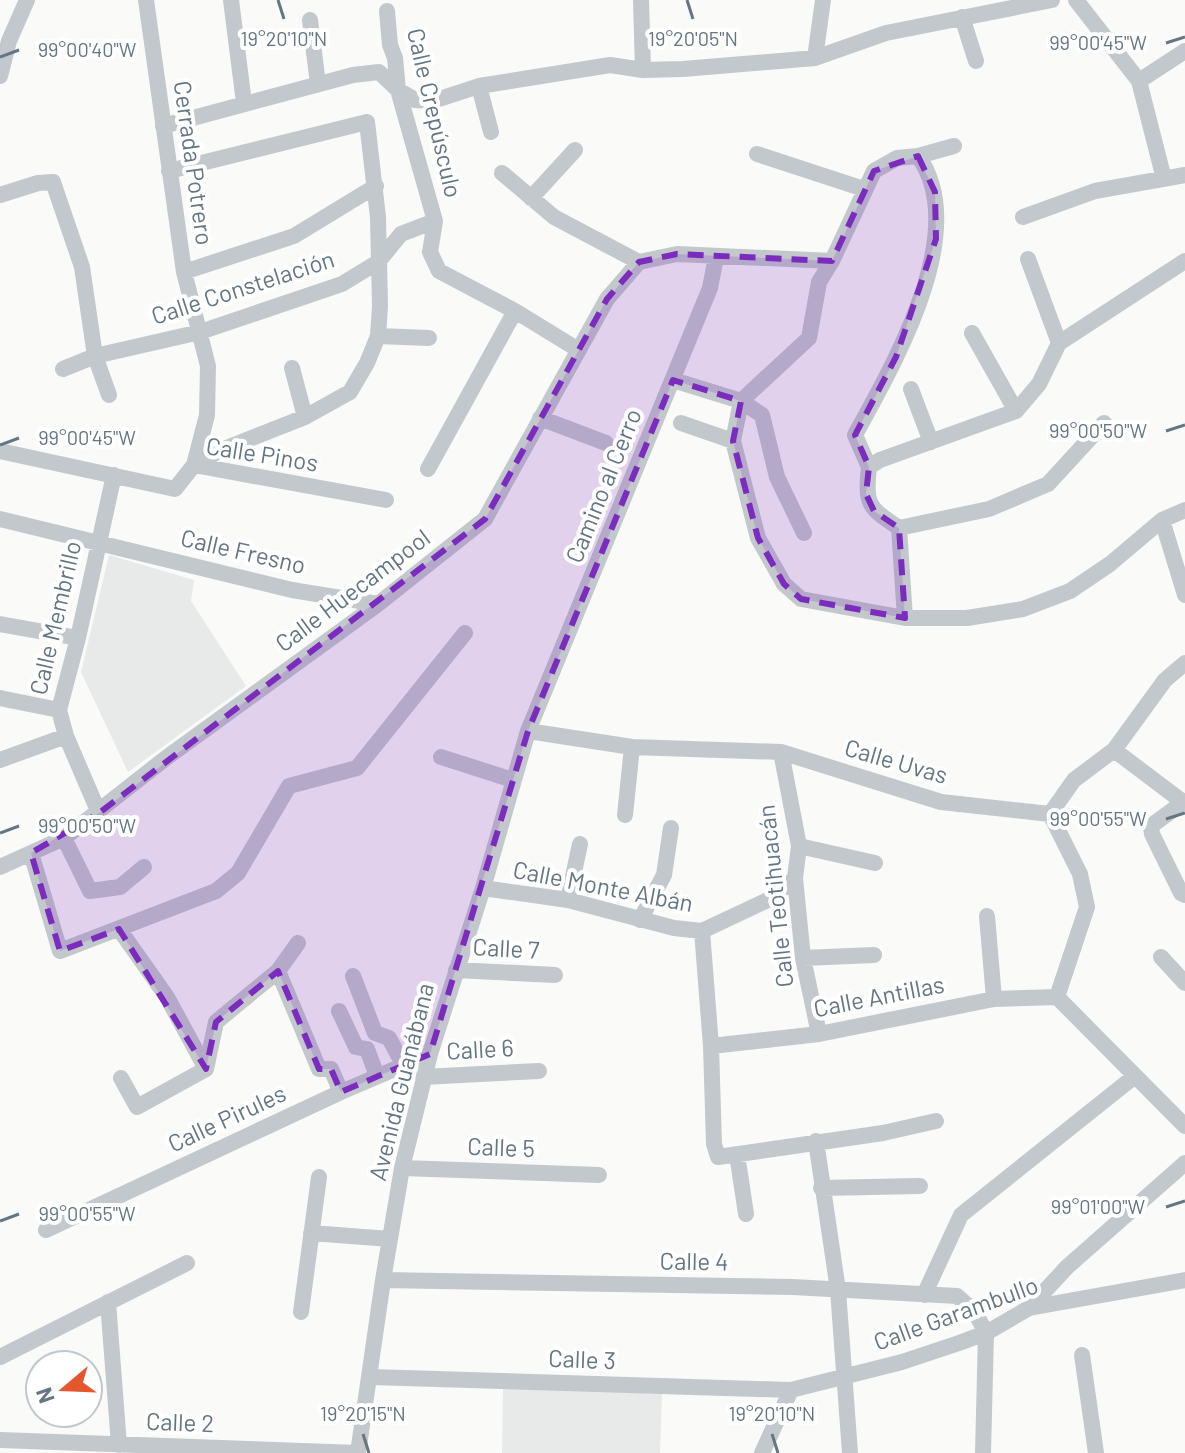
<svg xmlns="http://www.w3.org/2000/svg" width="1185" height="1453" font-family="Barlow,sans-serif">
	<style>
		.built { fill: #e8e9e9 }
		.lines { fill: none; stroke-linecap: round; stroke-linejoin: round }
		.minor { stroke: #c3c8cc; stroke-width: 16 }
		.marked { fill: #7b2cbf; fill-opacity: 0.2; stroke: #7b2cbf; stroke-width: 6; stroke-dasharray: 16 10; stroke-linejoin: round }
		.ticks { fill: none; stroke: #657683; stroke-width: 3 }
		.labels { text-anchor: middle; stroke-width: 8; stroke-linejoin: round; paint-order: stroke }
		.street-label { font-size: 24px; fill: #657683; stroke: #fff }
		.ticks-label { font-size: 20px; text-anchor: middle; fill: #657683; stroke: #fff; stroke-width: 8; stroke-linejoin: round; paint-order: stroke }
	</style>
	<rect width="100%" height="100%" fill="#fafaf8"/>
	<path class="built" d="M109,555L194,580L191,601L246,686L128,772L81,672Z
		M503,1387L662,1394L660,1453H502Z"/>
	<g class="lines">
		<path class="minor" d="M146,0L184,272L208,366L207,415L194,465
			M231,0L244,103
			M641,0L643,70
			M1076,0L1139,81L1164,179
			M387,11L390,45L395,58L398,90L435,221L430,252L439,271L515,311L577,349
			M962,17L976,61
			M310,20L318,84
			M815,58L823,0
			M0,76L9,41L27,0
			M1139,81L1185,51
			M479,86L491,132
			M163,126L353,75L379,72L398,90L415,100L433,101L479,86L610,65L643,70L683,69L815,58L886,33L1052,0
			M757,154L864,189
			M918,156L954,146
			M502,173L554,217L639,262
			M0,195L38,183L53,182L82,267L95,356L109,395
			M531,198L575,150
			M1023,217L1095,191L1185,175
			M1028,259L1059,343
			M639,262L677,254L832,261
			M184,272L294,236L376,186
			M972,333L1016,411
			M378,336L429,338
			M292,368L305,417
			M63,369L95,356L200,332L342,284L378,262L401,234L435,221
			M673,380L741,401L762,415L777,477L804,533
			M911,389L931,442
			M741,401L809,338L819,282L832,261L874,171L897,158L918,156C972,231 893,365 855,435L869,467
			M741,401L733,441L758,538L784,584L801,599L905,618H967L1023,609L1070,591L1110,564L1162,520L1185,510
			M540,418L606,443
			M681,423L733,441
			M0,451L175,489L194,465L219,451L305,417L350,392L367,363L378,336L380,306L378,217L367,122L169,171
			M194,465L386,500
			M428,469L515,311
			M0,519L292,590L378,604
			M1162,520L1185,595
			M899,528L989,509L1048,484L1104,423
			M905,618L899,528C868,507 865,505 869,467L880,460L1016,411L1039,384L1059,343L1185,261
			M0,624L78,638
			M0,698L59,710
			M528,731L632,747L781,752L941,802L1050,814
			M1114,750L1183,802
			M781,752L799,846L795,878L803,958L819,1034
			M441,757L513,780
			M0,760L66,736
			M1185,801L1151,826L1152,834L1181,893L1185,895
			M99,813L66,736L59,710L78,638L114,475
			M1050,814L1074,780L1114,750L1165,680L1185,663
			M1050,814L1080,874L1087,907L1057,997
			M625,815L632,747
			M64,838L90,891L120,887L144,867
			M799,846L875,863
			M31,853L60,951L216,891L238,873L289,786L357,768L465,633
			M0,867L64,838L166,758L378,604L485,519L607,299L639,262
			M483,888L568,900L674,928L702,931L772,898L795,878
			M568,900L580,844
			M987,916L994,999
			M640,920L664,875L671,828
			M119,929L167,997L206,1069
			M702,931L711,1046L714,1144L718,1157L883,1133L936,1121
			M1161,957L1185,983
			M803,958L874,955
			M456,970L555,975
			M278,971L319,1069H331L341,1092
			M353,976L375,1033L389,1038L403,1064
			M1057,997L1185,1126
			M339,1011L356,1047L367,1049L377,1076
			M711,1046L819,1034L994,999L1057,997
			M206,1069L216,1022L278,971L298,943
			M423,1077L539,1071
			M121,1078L137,1107L206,1069
			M816,1141L838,1290L850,1453
			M737,1154L746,1214
			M402,1168L599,1175
			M821,1188L920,1186
			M46,1230L341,1092L430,1054
			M311,1233L390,1239
			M383,1280L793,1287L957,1296L975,1312L986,1333L983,1453
			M924,1295L961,1215L1135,1076
			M108,1302L119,1445
			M1029,1308L1067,1267L1185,1163
			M301,1312L319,1177
			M1082,1355L1096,1453
			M0,1357L187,1263
			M371,1377L791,1390L902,1362L959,1343L986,1333L1029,1308L1185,1280
			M0,1440L358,1453
			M358,1453L383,1280L402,1168L430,1054L483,888L528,731L710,288L716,257
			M762,1453L791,1390"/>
	</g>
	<path class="marked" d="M918,156L935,192L936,239L896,357L855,435L869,467L866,494L874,511L899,528L905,618L801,599L784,584L758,538L733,441L741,401L673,380L528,731L430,1054L341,1092L331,1069H319L278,971L216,1022L206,1069L119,929L60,951L31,853L99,813L485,519L607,299L639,262L677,254L832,261L874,171Z"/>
	<path class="ticks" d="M278,0L284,19M687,0L693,19M1166,43L1185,37M0,57L19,50M1166,431L1185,425M0,445L19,438M1166,819L1185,813M0,833L19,826M1166,1207L1185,1201M0,1221L19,1214M363,1434L369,1453M772,1434L778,1453"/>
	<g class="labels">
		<g class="street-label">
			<text transform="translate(434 113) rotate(77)" y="8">Calle Crepúsculo</text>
			<text transform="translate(193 163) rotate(82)" y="8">Cerrada Potrero</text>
			<text transform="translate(243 288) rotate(-18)" y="8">Calle Constelación</text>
			<text transform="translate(262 455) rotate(9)" y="8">Calle Pinos</text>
			<text transform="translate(604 486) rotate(-68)" y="8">Camino al Cerro</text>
			<text transform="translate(243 552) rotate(13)" y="8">Calle Fresno</text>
			<text transform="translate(353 591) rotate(-37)" y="8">Calle Huecampool</text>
			<text transform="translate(56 618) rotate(-77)" y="8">Calle Membrillo</text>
			<text transform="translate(896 762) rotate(16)" y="8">Calle Uvas</text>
			<text transform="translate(603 887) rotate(11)" y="8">Calle Monte Albán</text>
			<text transform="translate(776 896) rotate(-96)" y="8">Calle Teotihuacán</text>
			<text transform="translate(506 949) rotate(3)" y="8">Calle 7</text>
			<text transform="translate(879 997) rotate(-11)" y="8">Calle Antillas</text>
			<text transform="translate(480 1050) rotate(-3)" y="8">Calle 6</text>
			<text transform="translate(402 1082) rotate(-76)" y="8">Avenida Guanábana</text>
			<text transform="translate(227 1119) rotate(-25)" y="8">Calle Pirules</text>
			<text transform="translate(501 1148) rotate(2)" y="8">Calle 5</text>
			<text transform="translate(694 1262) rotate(1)" y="8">Calle 4</text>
			<text transform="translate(956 1314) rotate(-20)" y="8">Calle Garambullo</text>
			<text transform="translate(582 1360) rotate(2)" y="8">Calle 3</text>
			<text transform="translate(180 1423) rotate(2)" y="8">Calle 2</text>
		</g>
	</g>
	<g class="ticks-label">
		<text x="284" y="46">19°20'10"N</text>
		<text x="693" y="46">19°20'05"N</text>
		<text x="1098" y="50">99°00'45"W</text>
		<text x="87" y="57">99°00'40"W</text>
		<text x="1098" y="438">99°00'50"W</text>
		<text x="87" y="445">99°00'45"W</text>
		<text x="1098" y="826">99°00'55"W</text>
		<text x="87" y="833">99°00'50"W</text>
		<text x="1098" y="1214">99°01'00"W</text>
		<text x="87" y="1221">99°00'55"W</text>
		<text x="363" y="1421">19°20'15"N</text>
		<text x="772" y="1421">19°20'10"N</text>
	</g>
	<g transform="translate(64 1389) rotate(251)"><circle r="38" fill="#ffffff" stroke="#c1c8cd" stroke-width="2"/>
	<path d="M0-6L14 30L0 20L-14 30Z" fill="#e4572e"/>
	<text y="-12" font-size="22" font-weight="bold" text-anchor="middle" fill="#657683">N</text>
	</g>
</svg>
